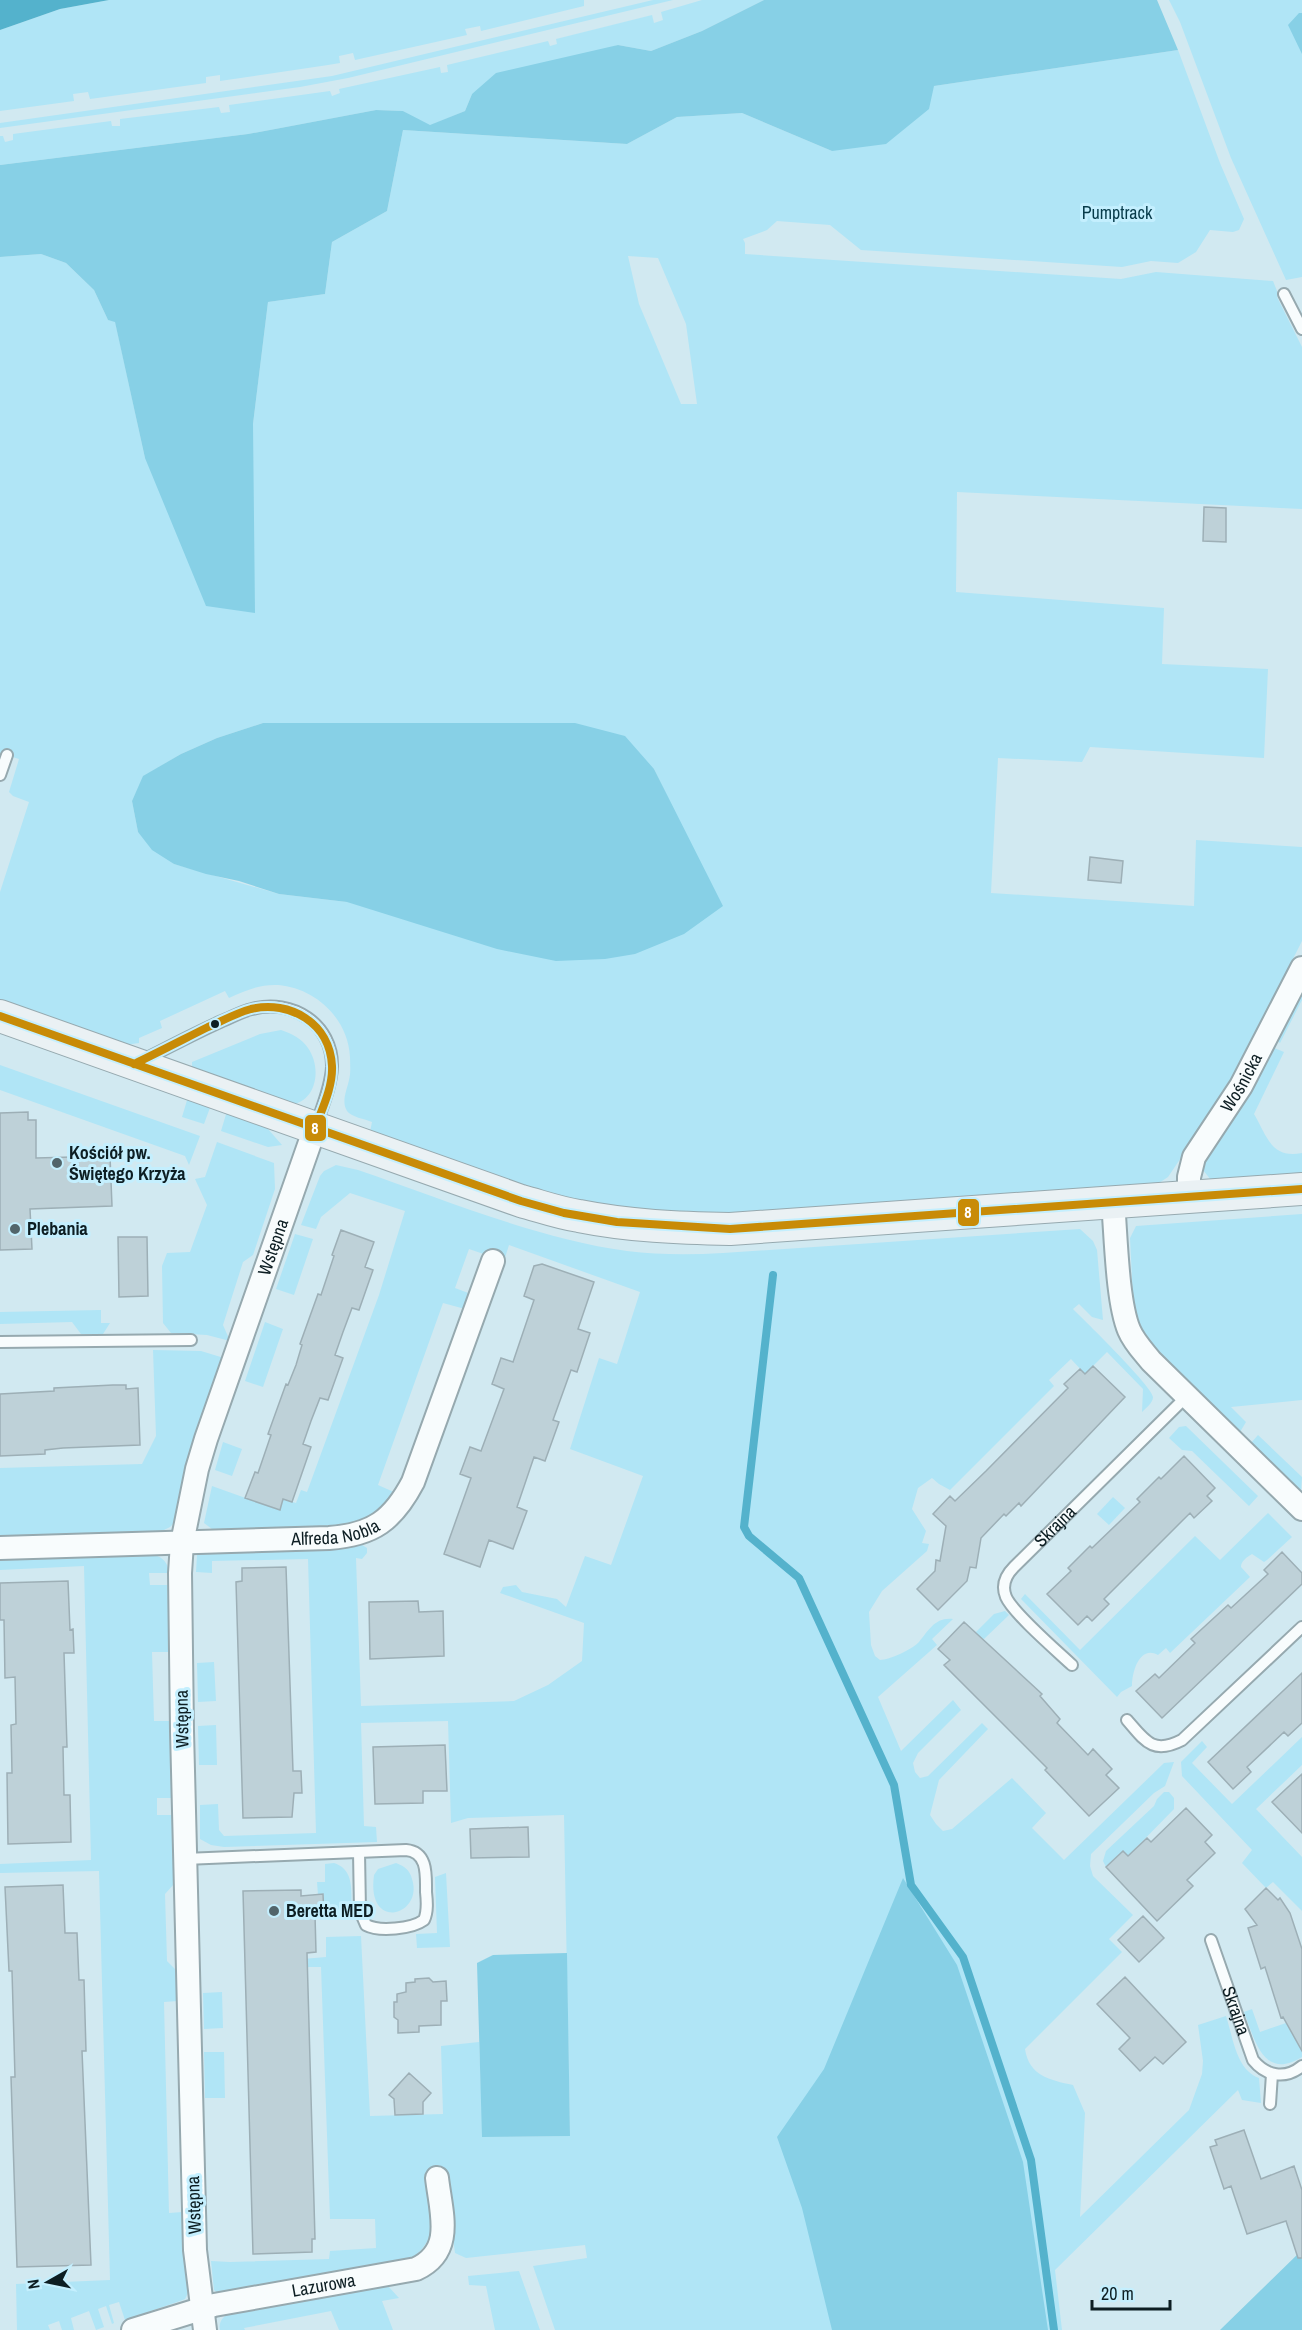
<svg xmlns="http://www.w3.org/2000/svg" width="1302" height="2330" font-family="'Archivo Narrow',sans-serif">
	<style>
		.green { fill: #b0e5f6; fill-rule: evenodd }
		.forest { fill: #87d0e6 }
		.water { fill: #54b2cc }
		.lines { fill: none; stroke-linecap: round; stroke-linejoin: round }
		.stream { stroke: #54b2cc; stroke-width: 8 }
		.building { fill: #bed1d8; stroke: #9dafb6; stroke-width: 1.5 }
		.lane-casing { stroke: #96a9af; stroke-width: 14 }
		.street-casing { stroke: #96a9af; stroke-width: 26 }
		.secondary-casing { stroke: #96a9af; stroke-width: 34 }
		.lane { stroke: #f8fcfd; stroke-width: 10 }
		.street { stroke: #f8fcfd; stroke-width: 22 }
		.secondary { stroke: #eaf1f4; stroke-width: 32 }
		.bus-1-casing { stroke: #c4effe; stroke-width: 12 }
		.bus-1 { stroke: #c88b07; stroke-width: 8 }
		.bus-dot { fill: #0d1e23; stroke: #c4effe; stroke-width: 2 }
		.poi-dot { fill: #52656b; stroke: #c4effe; stroke-width: 2 }
		.labels { text-anchor: middle; stroke-width: 6; stroke-linejoin: round; paint-order: stroke }
		.park-label { font-size: 18px; fill: #073b4a; stroke: #c4effe }
		.street-label { font-size: 18px; fill: #0d1e23; stroke: #c4effe }
		.poi-label { font-size: 18px; font-weight: bold; fill: #0d1e23; stroke: #c4effe; text-anchor: start }
		.line-badge { stroke: #c4effe; stroke-width: 2 }
		.badge-label { font-size: 16px; text-anchor: middle; font-weight: bold; fill: #fff }
	</style>
	<rect width="100%" height="100%" fill="#d1e9f1"/>
	<path class="green" d="M109,0H584V6L481,31L480,26L465,29L467,35L355,60L353,53L339,56L340,63L328,65L220,81V75L206,77V83L90,99L88,92L73,94L74,101L0,111V30L60,9Z
		M653,0H673L348,78L300,87L0,128V123L332,76Z
		M702,0H764L702,31L651,51L618,45L472,94L465,111L429,126L403,111L376,110L248,134L0,165V136H3L5,142L13,140V134L111,121L112,126H120V119L219,107L221,113L230,112L229,105L330,91L332,96L340,93L339,89L440,67L441,73L448,72L447,65L548,41L550,46L557,44L556,39L652,15L654,23L663,20L661,12Z
		M1169,0H1302V277L1286,280L1231,158L1180,22Z
		M1178,50L1220,163L1244,219L1239,230L1233,232L1210,230L1196,252L1178,263L1151,261L1122,267L861,250L830,225L777,221L767,230L743,239L745,243V254L1121,279L1156,272L1273,281L1279,296L1277,297L1302,347V509L957,492L956,592L1164,608L1162,664L1268,669L1264,758L1090,747L1082,762L998,758L991,893L1194,906L1196,840L1302,847V941L1226,1091L1168,1177L1156,1185L705,1215L623,1211L530,1189L370,1132L372,1122C365,1119 351,1117 347,1111C341,1101 347,1090 349,1080C351,1073 350,1064 350,1057C348,1018 315,988 278,985C260,984 244,991 229,998L225,991L160,1021L162,1028L139,1038V1043L125,1045L0,1001V892L29,802L13,796L9,792L19,759L0,753V257L41,254L66,263L94,290L108,320L115,321L145,458L253,424L268,302L325,294L332,242L387,211L403,130L627,144L677,117L742,113L832,151L934,86ZM628,256L658,258L686,324L697,404H681L639,304ZM263,723L654,769L670,802L347,902L279,894L174,864L138,832L132,801L144,776L181,754L217,738Z
		M1302,987V1000L1280,1043L1276,1040Z
		M281,1030C292,1034 301,1038 308,1048C322,1068 317,1102 290,1105L192,1067V1062L260,1034Z
		M1272,1047L1284,1052L1254,1114C1267,1136 1271,1159 1302,1153V1175L1211,1180L1203,1170V1161Z
		M0,1065L200,1136L189,1165L185,1156L0,1090Z
		M188,1097L211,1105L204,1124L182,1117Z
		M227,1111L268,1129L282,1145L268,1147L221,1131Z
		M217,1142L274,1163L275,1189L253,1255L243,1262L223,1325L230,1341L207,1335L171,1333L163,1323L162,1266L167,1253L190,1252L207,1205L195,1179L205,1177Z
		M336,1165L358,1170C443,1199 538,1239 627,1251C658,1255 691,1255 723,1253L1080,1229L1093,1241L1097,1250L1103,1320L1092,1317L1079,1304L1073,1309C1084,1320 1152,1386 1153,1397C1153,1403 1146,1408 1142,1412L1143,1389L1107,1352L1085,1374L1071,1359L1049,1380L1054,1386L950,1490L939,1484L932,1478L918,1488L912,1509L926,1531L922,1543L929,1544L927,1551L882,1591L869,1612L871,1645L875,1656L880,1660C889,1660 913,1649 919,1642C929,1630 935,1617 953,1619L932,1639L937,1645L878,1697L901,1751L953,1700L961,1710L918,1753L913,1763L915,1772L920,1778L928,1776L982,1723L988,1729L939,1780L930,1815L936,1824L943,1831L952,1829L1012,1778L1046,1813L1032,1828L1064,1860L1164,1763L1174,1762L1165,1786L1154,1793L1091,1854L1090,1866L1093,1876L1133,1915L1109,1939L1122,1952L1025,2049C1029,2076 1050,2080 1073,2085L1085,2113L1080,2217L1189,2110L1202,2074L1203,2061L1198,2025L1226,2016C1233,2037 1236,2070 1259,2078L1261,2103L1242,2100L1238,2090L1055,2270L1062,2330H555L533,2266L587,2258L585,2245L466,2258L455,2253L445,2176C438,2203 437,2242 412,2258L219,2294L214,2290L211,2261L230,2262L329,2259L330,2251L376,2248L375,2219H330L321,1967H303V1959L326,1957V1937L361,1936L370,2116L443,2114L441,2046L479,2042L483,2137L570,2136L564,1815L468,1818L451,1823L448,1721L361,1723L364,1826L376,1827L377,1842L224,1847L211,1845L200,1839V1805L218,1804L219,1830L224,1836L316,1833L308,1559L212,1561V1573L196,1572L197,1555L206,1551L359,1543L367,1548V1553L362,1559L356,1558L361,1706L514,1701L548,1685L582,1661L584,1623L500,1593L503,1587L516,1585L522,1592L557,1599L566,1607L585,1556L611,1565L643,1476L570,1449L599,1358L617,1364L640,1292L509,1245L504,1261L469,1249L455,1288L471,1294L465,1309L443,1303L378,1485L396,1493L373,1519L338,1526L219,1530L212,1529L204,1523L212,1486L279,1510L283,1499L296,1503L301,1490L307,1492L379,1295L405,1211L350,1193L321,1217L316,1229L301,1225L320,1176L324,1171Z
		M1302,1214V1400L1231,1407L1246,1422L1240,1432L1145,1337L1138,1324L1133,1299L1130,1238L1136,1226Z
		M295,1234L313,1239L294,1295L276,1289Z
		M101,1310V1323H110L103,1334H81L72,1322L0,1324V1312Z
		M265,1322L283,1329L263,1387L245,1381Z
		M153,1350L201,1351L224,1358L175,1522L170,1527L156,1534L0,1538V1468L142,1464L156,1436Z
		M1186,1426L1258,1496L1249,1506L1192,1451L1182,1450L1169,1438L1179,1427Z
		M1258,1435L1302,1477L1301,1492L1251,1443Z
		M223,1442L242,1449L232,1476L215,1470Z
		M1113,1497L1125,1508L1109,1525L1097,1514Z
		M1268,1513L1292,1537L1267,1560L1264,1562L1252,1554C1247,1557 1241,1561 1241,1567L1250,1577L1170,1653L1166,1648L1158,1655C1140,1645 1132,1671 1132,1686L1121,1692L1117,1697L1021,1599L1025,1594L1080,1650L1195,1536L1220,1560Z
		M154,1555C163,1557 168,1563 169,1573H149L150,1585H169L170,1652H152L154,1721H171L173,1798H157V1815H173L174,1884L165,1894L167,1961L177,1971L178,2001L164,2002L169,2213L183,2212L189,2291L185,2299L180,2301L125,2320L119,2302L109,2305L114,2323L112,2324L106,2306L98,2309L104,2327L96,2330L89,2311L71,2318L74,2330H62L59,2321L48,2325L50,2330H17L16,2284L110,2280L99,1871L0,1873V1864L91,1860L84,1566L0,1570V1558Z
		M1005,1611L1009,1615L984,1639L974,1634L994,1614Z
		M214,1662L216,1701L198,1702L197,1663Z
		M216,1725L217,1765H199L198,1726Z
		M1302,1737V1765L1256,1809L1302,1857V1911L1273,1882L1266,1888L1242,1863L1252,1850L1182,1776L1181,1762L1202,1741L1207,1747L1192,1763L1232,1804Z
		M1164,1792H1169L1174,1798V1809L1128,1856L1123,1851L1106,1867L1103,1861L1106,1851L1154,1806L1157,1799Z
		M334,1863C356,1870 351,1895 351,1914L324,1915L323,1895H318L317,1882H325V1864Z
		M396,1863C404,1866 410,1870 412,1879C424,1915 366,1933 374,1875L378,1869Z
		M446,1873L450,1947L417,1948L416,1934L437,1933L435,1877Z
		M222,1992L223,2028L204,2029L203,1993Z
		M1252,2009L1260,2032L1286,2023L1290,2030L1302,2019V2057C1263,2081 1255,2040 1244,2012Z
		M204,2052H224L225,2098H205Z
		M519,2271L540,2330H495L486,2286L469,2285L468,2276Z
		M387,2285L399,2298L382,2301L393,2330H339L331,2311L244,2328L245,2330H220C218,2321 224,2316 231,2312Z"/>
	<path class="forest" d="M764,0H1157L1178,50L934,86L929,109L886,144L832,151L742,113L677,117L627,144L403,130L387,211L332,242L325,294L268,302L253,424L255,613L206,606L145,458L115,322L108,320L94,290L66,263L41,254L0,257V165L248,134L376,110L403,111L430,125L465,111L472,94L496,73L618,45L651,51L702,31Z
		M1299,13H1302V54L1288,25Z
		M263,723H575L625,736L654,769L723,906L684,934L635,954L605,959L556,961L497,949L347,902L279,894L239,881L206,874L174,864L152,850L138,832L132,801L143,776L181,754L217,738Z
		M903,1878L957,1965L1023,2162L1048,2330H832L802,2208L777,2137L824,2069Z
		M567,1953L570,2136L482,2137L477,1963L493,1955Z
		M1302,2250V2330H1220Z"/>
	<path class="water" d="M0,0H109L60,9L0,30Z"/>
	<g class="lines">
		<path class="stream" d="M773,1275L744,1527L749,1536L799,1578L894,1785L911,1885L963,1957L1031,2160L1054,2330"/>
	</g>
	<path class="building" d="M1204,507L1226,508V542L1203,541Z
		M1090,857L1123,861L1121,883L1088,880Z
		M28,1112V1120H36V1158L110,1156L112,1206L30,1209L32,1249L0,1250V1113Z
		M341,1230L374,1242L365,1267L373,1270L359,1310L352,1308L343,1332L335,1355L343,1358L328,1400L320,1398L311,1421L303,1444L311,1447L292,1502L283,1499L280,1510L245,1498L255,1472L258,1473L271,1435L268,1434L286,1384L288,1385L296,1365L302,1345L300,1344L318,1294L321,1295L334,1256L332,1255Z
		M118,1237H147L148,1296L119,1297Z
		M542,1264L594,1282L578,1329L590,1333L577,1372L571,1370L553,1420L559,1422L545,1461L534,1457L517,1507L527,1511L513,1549L489,1540L480,1567L444,1554L471,1478L460,1474L470,1447L481,1451L504,1389L492,1384L501,1358L513,1362L534,1300L524,1296L534,1266Z
		M1093,1366L1125,1397L1021,1506L1019,1503L1006,1516L1004,1514L981,1538L976,1568L970,1567L967,1581L938,1610L917,1589L935,1571L936,1560L940,1561L946,1526L933,1514L950,1496L955,1501L986,1471L1068,1388L1064,1384L1080,1369L1085,1374Z
		M113,1385H126V1389L138,1388L140,1445L63,1448L45,1450V1454L0,1456V1394L54,1391V1388Z
		M1184,1456L1215,1488L1207,1496L1212,1501L1194,1518L1190,1513L1104,1599L1109,1604L1092,1621L1087,1616L1078,1625L1047,1594L1071,1571L1068,1568L1090,1546L1092,1548L1140,1502L1137,1499L1159,1477L1161,1479Z
		M1282,1552L1302,1573V1584L1162,1718L1136,1691L1155,1674L1159,1678L1195,1643L1191,1639L1228,1605L1231,1608L1268,1574L1264,1570Z
		M286,1567L293,1771H301L302,1793H294L292,1817L243,1818L236,1582L242,1581V1568Z
		M68,1581L70,1630L73,1629L74,1653H64L67,1747H63L64,1795H70L71,1842L8,1844L7,1773H12L11,1725L16,1724L15,1677L5,1678L4,1620H0V1583Z
		M418,1601L419,1612L443,1611L444,1656L370,1659L369,1602Z
		M964,1622L1042,1694L1040,1696L1060,1719L1057,1723L1088,1755L1093,1749L1112,1769L1106,1775L1119,1788L1089,1816L1045,1770L1047,1768L944,1665L950,1660L938,1649Z
		M1302,1673V1723L1288,1736L1284,1732L1247,1767L1251,1772L1233,1789L1208,1762Z
		M445,1745L447,1791H423V1803L375,1804L373,1747Z
		M1302,1774V1833L1272,1802Z
		M1186,1808L1212,1835L1205,1842L1215,1853L1187,1880L1193,1886L1157,1921L1106,1867L1123,1851L1128,1856L1147,1838L1151,1842Z
		M528,1827L529,1857L471,1858L470,1829Z
		M63,1885L65,1933H77L79,1980H84L86,2051H82L91,2265L17,2267L11,2077H15L12,1971H9L5,1887Z
		M1266,1888L1278,1900L1280,1898L1290,1913L1302,1949V2051L1283,2017L1281,2018L1265,1967L1261,1969L1248,1928L1257,1925L1245,1909Z
		M301,1890V1896L323,1894L324,1915H315L316,1952L307,1953L315,2239H312V2252L253,2254L243,1891Z
		M1143,1916L1164,1938L1139,1962L1118,1940Z
		M1125,1977L1186,2042L1163,2064L1155,2057L1140,2071L1119,2049L1130,2038L1097,2004Z
		M429,1978L433,1982L446,1981L447,2001H441V2025L419,2026V2032L398,2033V2020L394,2017V2002H397V1994L406,1992V1983L415,1982V1979Z
		M409,2073L431,2093L423,2102V2114L395,2115L394,2099L389,2095Z
		M1244,2130L1261,2179L1294,2166L1302,2190V2258H1298L1286,2221L1247,2234L1231,2186L1224,2189L1210,2147L1217,2145L1215,2140Z"/>
	<g class="lines">
		<g class="lane-casing">
			<g id="lane">
				<path d="M1284,294L1302,329"/>
				<path d="M0,775L7,755"/>
				<path d="M143,1060C169,1047 195,1033 222,1021C232,1017 242,1011 252,1009C292,998 333,1024 332,1067C331,1087 322,1107 316,1125"/>
				<path d="M0,1342L191,1340"/>
				<path id="s1" d="M1072,1665C1057,1651 1013,1613 1006,1597C1001,1585 1006,1575 1014,1567L1187,1396"/>
				<path d="M1127,1720C1145,1741 1153,1755 1182,1740L1302,1627"/>
				<path d="M185,1859L406,1850C428,1852 426,1875 426,1892C427,1901 428,1911 424,1920C412,1929 379,1932 366,1925L360,1911L359,1852"/>
				<path id="s2" d="M1211,1940L1253,2060C1266,2076 1285,2080 1302,2066"/>
				<path d="M1270,2104L1272,2074"/>
			</g>
		</g>
		<g class="street-casing">
			<g id="street">
				<path id="s3" d="M1189,1197V1177L1194,1157L1241,1086L1302,968"/>
				<path d="M1113,1202C1116,1236 1117,1301 1129,1330C1134,1342 1143,1351 1151,1361L1302,1509"/>
				<path id="s4" d="M0,1548L329,1538C373,1535 393,1520 413,1482L493,1261"/>
				<path id="s5" d="M133,2330L214,2305L416,2269C455,2251 441,2213 437,2178"/>
				<path id="s6" d="M205,2330L195,2250L182,1731L180,1573L182,1543L197,1469L206,1439L315,1128"/>
			</g>
		</g>
		<g class="secondary-casing">
			<path id="secondary" d="M0,1016L521,1201C540,1206 559,1213 579,1216C629,1226 679,1228 730,1229L1302,1189"/>
		</g>
		<use href="#lane" class="lane"/>
		<use href="#street" class="street"/>
		<use href="#secondary" class="secondary"/>
		<g class="bus-1-casing">
			<path id="bus-1" d="M0,1016L521,1201L564,1213L617,1222L730,1229L1302,1189
				M134,1064C159,1052 184,1039 208,1027C222,1021 236,1013 251,1009C290,1000 330,1023 332,1066C333,1087 322,1109 315,1128"/>
		</g>
		<use href="#bus-1" class="bus-1"/>
	</g>
	<circle class="bus-dot" cx="215" cy="1024" r="5"/>
	<g class="poi-dot">
		<circle cx="57" cy="1163" r="6"/>
		<circle cx="15" cy="1229" r="6"/>
		<circle cx="274" cy="1911" r="6"/>
	</g>
	<g class="labels">
		<g class="park-label">
			<text x="1117" y="219">Pumptrack</text>
		</g>
		<g class="street-label">
			<text dy="6" stroke="none"><textPath href="#s3" startOffset="129">Wośnicka</textPath></text>
			<text dy="6" stroke="none"><textPath href="#s6" startOffset="1098">Wstępna</textPath></text>
			<text dy="6" stroke="none"><textPath href="#s1" startOffset="186">Skrajna</textPath></text>
			<text dy="6" stroke="none"><textPath href="#s4" startOffset="336">Alfreda Nobla</textPath></text>
			<text transform="translate(182 1719) rotate(-91)" y="6">Wstępna</text>
			<text dy="6" stroke="none"><textPath href="#s2" startOffset="75">Skrajna</textPath></text>
			<text transform="translate(194 2205) rotate(-92)" y="6">Wstępna</text>
			<text dy="6" stroke="none"><textPath href="#s5" startOffset="196">Lazurowa</textPath></text>
		</g>
		<g class="poi-label">
			<text x="69" y="1159">Kościół pw.<tspan x="69" dy="21">Świętego Krzyża</tspan></text>
			<text x="27" y="1235">Plebania</text>
			<text x="286" y="1917">Beretta MED</text>
		</g>
	</g>
	<g class="line-badge">
		<rect x="304" y="1114" width="23" height="28" rx="6" fill="#c88b07"/>
		<rect x="957" y="1198" width="23" height="29" rx="6" fill="#c88b07"/>
	</g>
	<g class="badge-label">
		<text x="315" y="1134">8</text>
		<text x="968" y="1218">8</text>
	</g>
	<g transform="translate(48 2282) rotate(261)" stroke="#c4effe" stroke-width="4.5" paint-order="stroke">
	<path d="M0-4.5L10 22L0 15L-10 22Z" fill="#0d1e23"/>
	<text y="-9" font-size="16" font-weight="bold" text-anchor="middle" fill="#0d1e23">N</text>
	</g>
	<path d="M1092 2300v9h78v-9" fill="none" stroke="#0d1e23" stroke-width="3"/>
	<text x="1101" y="2300" font-size="18" fill="#0d1e23" stroke="#c4effe" stroke-width="4.5" paint-order="stroke">20 m</text>
</svg>
